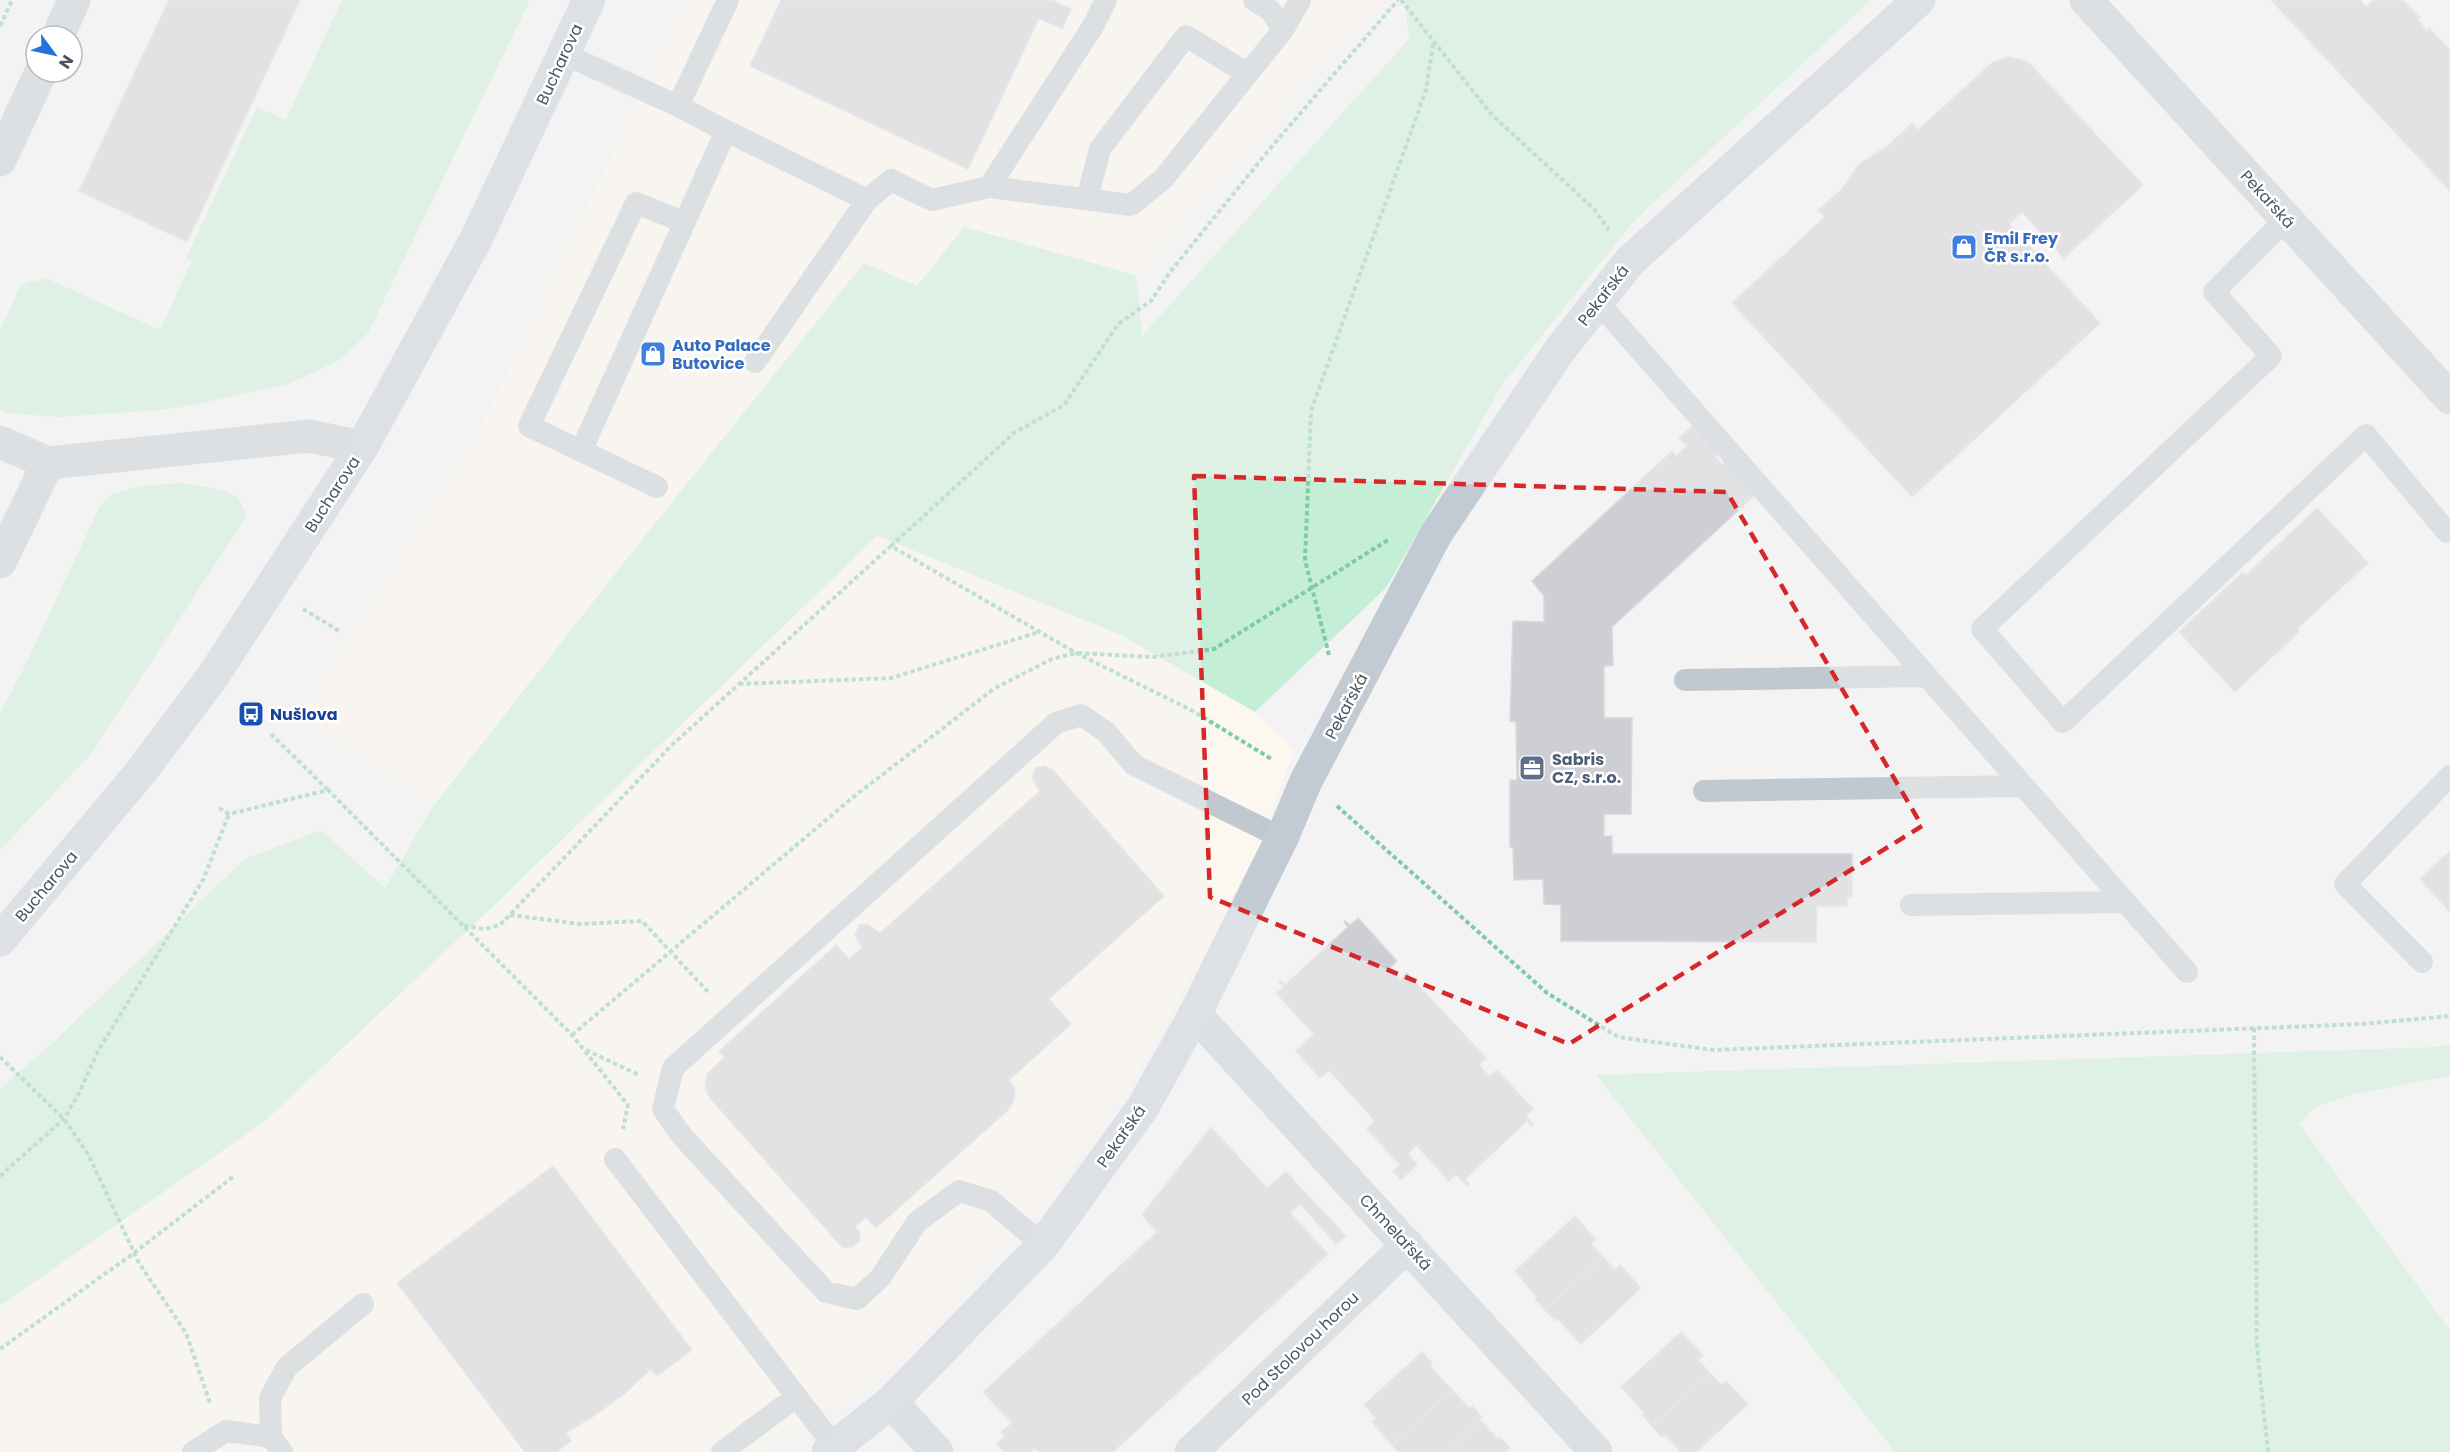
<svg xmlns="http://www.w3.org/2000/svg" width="2450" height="1452" font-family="Poppins,sans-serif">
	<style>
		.commercial { fill: #fcf8ef }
		.green { fill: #c5eed6 }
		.building { fill: #cdcfd4; stroke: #d7d9dd; stroke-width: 1.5 }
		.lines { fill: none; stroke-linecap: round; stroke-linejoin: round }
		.path { stroke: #7fcaa7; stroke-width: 4; stroke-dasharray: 4.5 3; stroke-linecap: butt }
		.lane { stroke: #c1c9d0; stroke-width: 22 }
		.street { stroke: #c1c9d0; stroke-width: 33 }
		.secondary { stroke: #c2cad4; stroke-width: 33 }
		.marked { fill: none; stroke: #d62828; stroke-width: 4.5; stroke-dasharray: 12 8; stroke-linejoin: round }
		.labels { text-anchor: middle; stroke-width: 5; stroke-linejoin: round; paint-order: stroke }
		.street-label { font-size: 16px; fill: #4b555f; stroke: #fff }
		.shop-label { font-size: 16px; font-weight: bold; fill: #366cbe; stroke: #fff; text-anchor: start }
		.transit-label { font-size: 16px; font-weight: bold; fill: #164399; stroke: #fff; text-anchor: start }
		.service-label { font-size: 16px; font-weight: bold; fill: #4e5e75; stroke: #fff; text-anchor: start }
	</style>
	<rect width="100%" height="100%" fill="#f4f3f3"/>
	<path class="commercial" d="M687,0H1383L1374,7L1136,275L964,227L917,286L863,263L644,537L434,805L301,716L480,429Z
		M877,536L1119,634L1255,712L1294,750L1260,843L1210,943L1138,1071L1058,1186L935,1326L858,1398L828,1407L764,1452H0V1306L264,1122L487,912Z"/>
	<path class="green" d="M342,0H530L368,333L340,360L288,384L188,406L162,410L58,417L6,413L0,409V330L19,289L28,281L37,282L44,277L160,330L192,261L186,258L257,107L286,120Z
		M1404,0H1871L1634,221L1502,385L1386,588L1255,712L1119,634L877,536L487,912L264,1122L0,1306V1089L49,1046L245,859L321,830L385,888L434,805L644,537L864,263L917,286L964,227L1136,275L1142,336L1409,39Z
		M182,483L222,490L238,497L247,516L90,755L0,850V713L24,668L100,506L110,495L140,486Z
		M2450,1044V1076L2355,1094L2316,1106L2299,1124L2450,1330V1452H1895L1596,1075L2437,1047Z"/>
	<path class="building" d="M169,0H300L187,242L79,191Z
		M781,0H1052L1071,9L1062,29L1039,18L968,169L750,66Z
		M2271,0H2360L2366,7L2374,0H2403L2420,17L2417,19L2426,30L2429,28L2450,50V191Z
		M2009,57L2025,61L2031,65L2143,185L2064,258L2022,212L2009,224L2100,323L1912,497L1732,303L1825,217L1818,210L1842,189L1859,164L1889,145L1912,123L1918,130L1993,62Z
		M1692,426L1719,454L1715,457L1723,465L1726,461L1756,494L1612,627L1613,665L1604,666V718H1632L1631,814H1604V836H1612V854H1852V896L1847,897V906H1817L1816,942L1561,941V905L1544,904L1543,879L1514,880L1513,847H1510V780H1517L1516,722L1510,721L1513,621L1544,622V596L1532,581L1672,451L1676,456L1687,446L1679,438Z
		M2317,508L2368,563L2297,629L2299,632L2235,692L2179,632L2243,572L2246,575Z
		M1044,766L1052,769L1164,896L1049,999L1071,1024L1009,1080L1015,1089L1014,1100L1008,1110L876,1228L866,1217L855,1227L860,1233L859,1241L852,1247L845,1248L840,1245L710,1098L705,1088L707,1074L724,1057L719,1051L836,945L849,959L862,948L855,935L859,925L867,924L880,933L1040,791L1032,778L1036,768Z
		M2450,851V912L2420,879Z
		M1358,918L1397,961L1390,968L1400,980L1407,973L1486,1058L1479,1065L1489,1076L1497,1070L1533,1109L1526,1115L1533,1124L1532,1126L1527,1121L1465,1179L1469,1184L1467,1186L1456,1174L1449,1181L1416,1145L1408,1154L1417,1165L1401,1180L1393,1171L1400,1165L1367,1129L1375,1121L1329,1070L1320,1078L1296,1051L1314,1034L1276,993L1284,987L1279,982L1281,980L1285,985L1348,927L1344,922L1345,921L1350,925Z
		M1211,1127L1267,1188L1286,1172L1346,1236L1336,1244L1300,1204L1290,1213L1328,1254L1113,1452H1038L1035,1448L1030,1452H1004L997,1444L1005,1436L1001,1432L1012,1423L983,1392L1157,1232L1142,1215Z
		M553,1166L692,1350L657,1376L651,1369L623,1395L592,1417L566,1433L571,1441L556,1452H525L397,1283Z
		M1575,1216L1596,1240L1591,1244L1603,1257L1545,1310L1535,1299L1537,1297L1515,1271Z
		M1603,1257L1615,1270L1620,1265L1641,1288L1581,1344L1558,1319L1556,1321L1545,1310Z
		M1681,1332L1703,1355L1698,1360L1710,1373L1652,1426L1642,1414L1644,1412L1621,1387Z
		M1422,1352L1432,1363L1430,1366L1452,1390L1392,1445L1372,1422L1376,1418L1364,1405Z
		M1710,1373L1722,1385L1726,1381L1748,1404L1696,1452H1681L1665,1434L1662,1437L1652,1426Z
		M1452,1390L1470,1409L1472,1406L1482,1417L1445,1452H1398L1392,1445Z
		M1480,1420L1498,1439L1500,1437L1510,1448L1506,1452H1445Z"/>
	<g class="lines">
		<path class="path" d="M1401,0L1492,115L1594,209L1609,230
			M0,26L12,0
			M891,546L1014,433L1064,405L1118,324L1151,301L1170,272L1273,145L1398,0
			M303,609L341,632
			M1329,655L1305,560L1311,411L1426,90L1433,44
			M739,684L891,678L1039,632
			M271,734L328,790
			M1337,806L1547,993L1618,1037L1713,1050L2362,1024L2450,1016
			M219,808L229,814L328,790L572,1035L628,1105L623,1129
			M510,915L580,924L642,921L708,992
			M464,926L484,929L500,925L672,745L891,546L1076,653L1193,711L1273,760
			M2254,1028L2257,1348L2268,1452
			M572,1035L852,798L995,688L1052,659L1076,653L1153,657L1214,649L1388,540
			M586,1050L639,1075
			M0,1057L64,1119L88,1154L139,1263L186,1333L210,1403
			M0,1176L64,1119L79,1093L98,1051L203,880L229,814
			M0,1349L134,1253L234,1176"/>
		<path class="lane" d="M1283,30L1300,0
			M564,54L678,106
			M726,131L867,200L755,362
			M989,187L1131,205L1163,179L1283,30L1271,11L1254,0
			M1087,199L1100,149L1186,36L1248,74
			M867,200L891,180L932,200L989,187L1093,26L1106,0
			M2286,219L2214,292L2271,356L1982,629L2063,722L2366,435L2447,532L2450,530
			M1597,301L2187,972
			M581,451L726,131L678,106L728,0
			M657,487L529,426L636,203L684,222
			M1685,680L1927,676
			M1704,791L2024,786
			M1911,905L2126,902
			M2422,962L2345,884L2450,776
			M615,1159L835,1447
			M1043,1245L991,1201L959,1191L917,1222L880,1278L857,1299L826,1292L682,1136L663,1109L673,1068L1056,723L1081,715L1106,732L1134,765L1282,838
			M193,1452L226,1431L271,1437
			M282,1452L271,1437L270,1398L287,1367L363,1304
			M722,1452L796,1397"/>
		<path class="street" d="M2086,0L2450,398
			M58,36L74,0
			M0,160L41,72
			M0,442L48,463L309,436L362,447
			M0,562L48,463
			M1195,1014L1596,1452
			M891,1402L937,1452
			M1191,1452L1408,1245"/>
		<path class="secondary" d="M0,940L140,773L213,676L362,447L475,241L589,0
			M828,1452L891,1402L1043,1245L1143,1107L1195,1014L1282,838L1306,781L1436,534L1559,351L1630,261L1919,0"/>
	</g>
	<path d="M0 0H2450V1452H0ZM1194,476L1727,492L1922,826L1569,1044L1210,897Z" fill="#f4f3f3" fill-opacity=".55" fill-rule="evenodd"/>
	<path class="marked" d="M1194,476L1727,492L1922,826L1569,1044L1210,897Z"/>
	<defs>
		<g id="shop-square" transform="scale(1.35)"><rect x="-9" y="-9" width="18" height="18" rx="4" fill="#3f7fe0" stroke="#fff"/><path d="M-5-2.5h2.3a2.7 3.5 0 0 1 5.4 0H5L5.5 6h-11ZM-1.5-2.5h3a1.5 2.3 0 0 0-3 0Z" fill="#fff"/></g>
		<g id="bus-square" transform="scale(1.35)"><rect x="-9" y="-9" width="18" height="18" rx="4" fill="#1a4fb4" stroke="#fff"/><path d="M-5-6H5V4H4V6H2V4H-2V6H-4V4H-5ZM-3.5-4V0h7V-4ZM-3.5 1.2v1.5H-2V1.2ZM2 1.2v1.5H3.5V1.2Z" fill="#fff"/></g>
		<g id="office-square" transform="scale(1.35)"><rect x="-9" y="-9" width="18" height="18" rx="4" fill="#5c6f8a" stroke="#fff"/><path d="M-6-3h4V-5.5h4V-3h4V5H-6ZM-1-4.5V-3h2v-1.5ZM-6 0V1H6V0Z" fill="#fff"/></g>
	</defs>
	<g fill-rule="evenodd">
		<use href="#shop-square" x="1964" y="247"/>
		<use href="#shop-square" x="653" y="354"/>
		<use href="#bus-square" x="251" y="714"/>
		<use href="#office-square" x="1532" y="768"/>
	</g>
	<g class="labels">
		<g class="street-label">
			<text transform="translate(559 64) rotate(-65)" y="6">Bucharova</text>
			<text transform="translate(2268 199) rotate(48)" y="6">Pekařská</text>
			<text transform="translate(1603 295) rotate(-52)" y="6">Pekařská</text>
			<text transform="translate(332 494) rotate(-57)" y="6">Bucharova</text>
			<text transform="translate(1346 706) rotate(-62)" y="6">Pekařská</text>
			<text transform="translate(46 886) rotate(-50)" y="6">Bucharova</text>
			<text transform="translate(1121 1136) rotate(-55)" y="6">Pekařská</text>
			<text transform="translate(1396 1232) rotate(47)" y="6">Chmelařská</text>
			<text transform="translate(1300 1348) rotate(-44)" y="6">Pod Stolovou horou</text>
		</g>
		<g class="shop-label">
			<text x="1984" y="244">Emil Frey<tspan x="1984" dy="18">ČR s.r.o.</tspan></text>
			<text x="672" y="351">Auto Palace<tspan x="672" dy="18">Butovice</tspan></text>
		</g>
		<g class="transit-label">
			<text x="270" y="720">Nušlova</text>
		</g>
		<g class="service-label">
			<text x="1552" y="765">Sabris<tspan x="1552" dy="18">CZ, s.r.o.</tspan></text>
		</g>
	</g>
	<g transform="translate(54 54) rotate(123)"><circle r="28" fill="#ffffff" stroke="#b7bbbf" stroke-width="1.5"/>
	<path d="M0-4.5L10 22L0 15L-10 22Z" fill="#2771da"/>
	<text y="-9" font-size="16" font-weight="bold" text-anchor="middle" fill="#4b555f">N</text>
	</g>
</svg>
